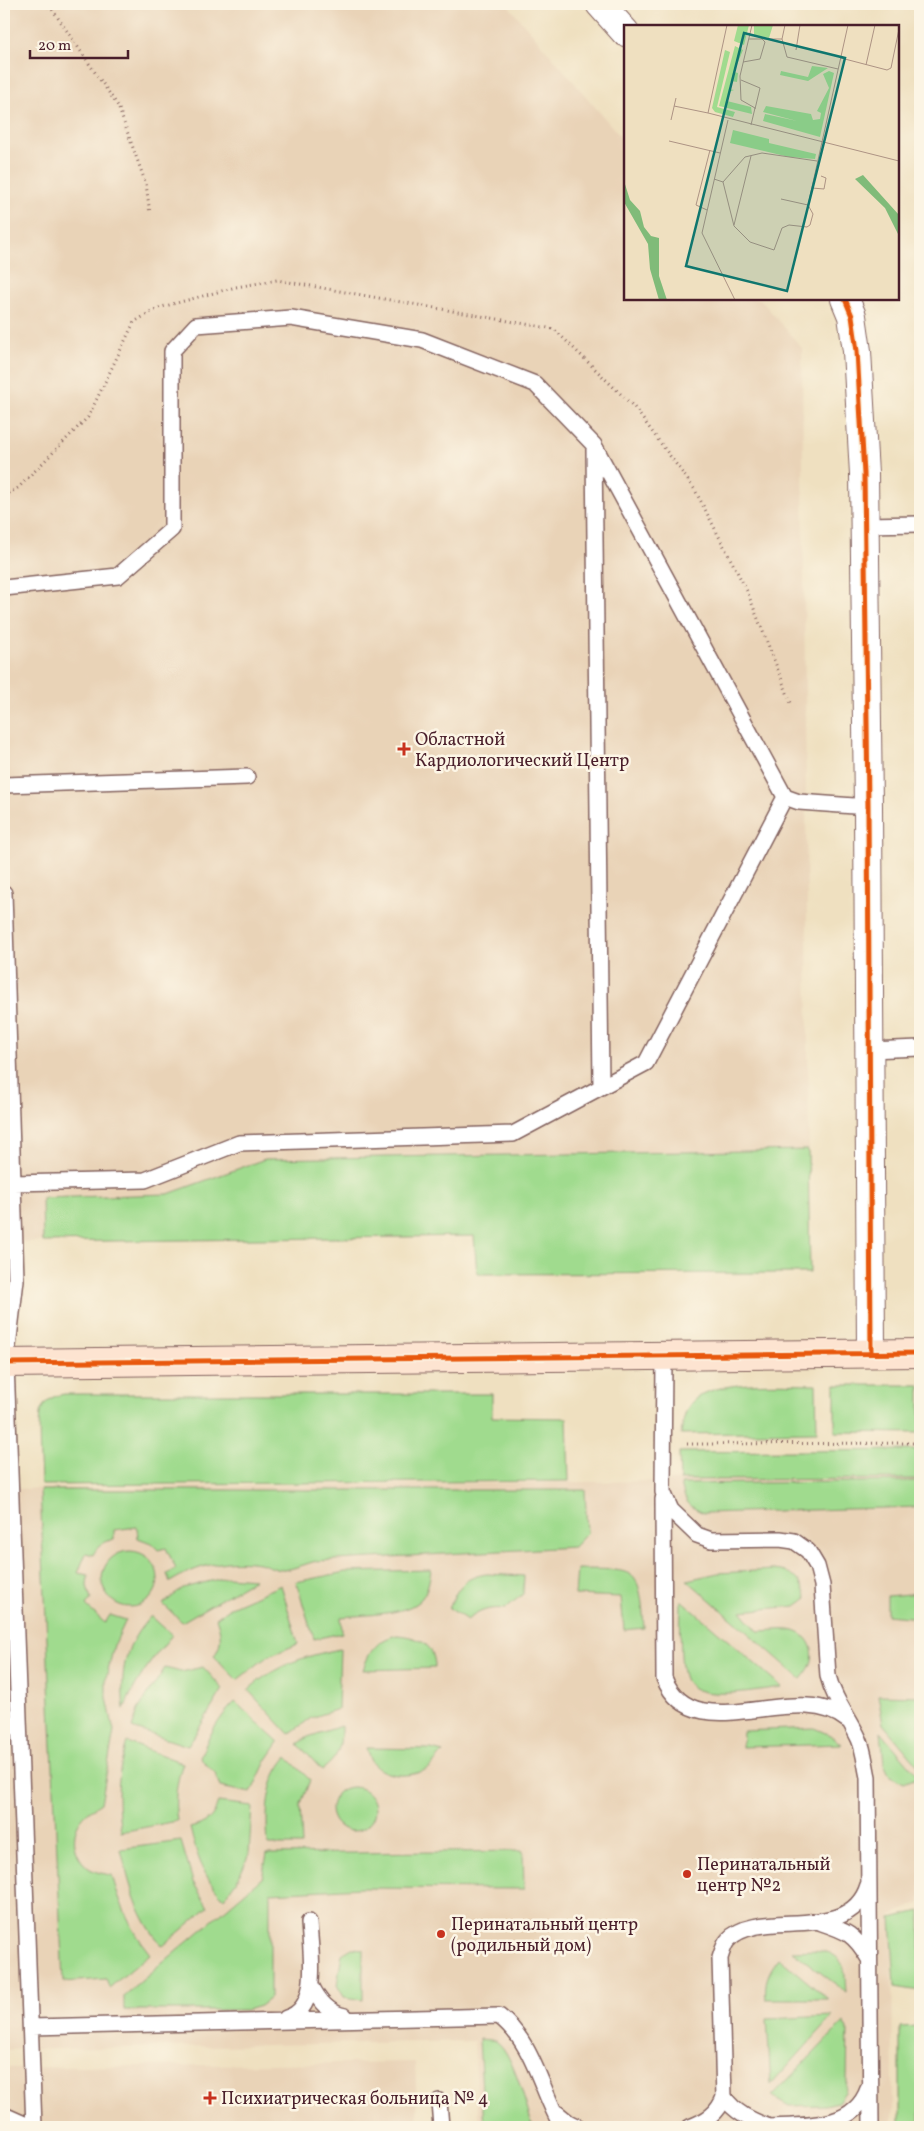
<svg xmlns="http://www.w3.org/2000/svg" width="924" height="2131" font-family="Vollkorn,serif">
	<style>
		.built { fill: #e9d3b7 }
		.green { fill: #a0db8e; stroke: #757d5c }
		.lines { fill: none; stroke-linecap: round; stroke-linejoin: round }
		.lane-casing { stroke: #84635f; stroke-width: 18 }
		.street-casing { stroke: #84635f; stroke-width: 30 }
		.secondary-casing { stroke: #84635f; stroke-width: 30 }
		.path { stroke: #84635f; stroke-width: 3; stroke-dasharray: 1 4; stroke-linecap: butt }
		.lane { stroke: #fff; stroke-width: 15 }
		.street { stroke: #fff; stroke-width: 28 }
		.secondary { stroke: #fde4d1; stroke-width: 28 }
		.cycleway-casing { stroke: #fcf5e5; stroke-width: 8 }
		.cycleway { stroke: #e8590c; stroke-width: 5 }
		.poi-dot { fill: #c8321e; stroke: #fcf5e5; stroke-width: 2 }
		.labels { text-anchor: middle; stroke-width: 5; stroke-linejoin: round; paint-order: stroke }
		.poi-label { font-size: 18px; fill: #4a1f2b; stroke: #fcf5e5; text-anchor: start }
		.inset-road { fill: none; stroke: #ad9384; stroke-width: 1 }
		.view { fill: #0f766e; fill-opacity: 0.15; stroke: #0f766e; stroke-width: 2.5 }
		.inset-edge { fill: none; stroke: #4a1f2b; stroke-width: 2.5 }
	</style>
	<rect width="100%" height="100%" fill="#fcf5e5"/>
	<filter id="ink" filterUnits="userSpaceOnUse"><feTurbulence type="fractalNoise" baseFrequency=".02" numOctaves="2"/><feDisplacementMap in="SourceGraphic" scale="10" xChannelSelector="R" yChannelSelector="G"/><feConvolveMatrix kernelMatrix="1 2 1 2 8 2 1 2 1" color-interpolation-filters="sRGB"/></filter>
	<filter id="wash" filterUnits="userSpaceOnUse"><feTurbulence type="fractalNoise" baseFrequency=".0096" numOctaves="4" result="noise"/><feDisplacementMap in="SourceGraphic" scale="20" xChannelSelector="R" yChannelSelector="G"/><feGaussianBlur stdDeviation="1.12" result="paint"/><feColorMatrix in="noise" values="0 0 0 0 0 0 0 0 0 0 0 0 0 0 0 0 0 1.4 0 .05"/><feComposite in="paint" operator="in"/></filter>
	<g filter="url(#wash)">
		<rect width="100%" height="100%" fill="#efe0c0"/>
		<path class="built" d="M4,4H507L625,142V299H760L802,348L810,1273L477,1274L474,1236L4,1242Z
			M920,1478V1903L892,1915L893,2127H479L474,2041L4,2050V1489Z
			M415,2062L418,2127H4V2068Z"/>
		<path class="green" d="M808,1150L810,1273L477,1274L474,1236L43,1242L42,1198L168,1194L265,1159Z
			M816,1384L817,1432L681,1434C683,1423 684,1411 692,1402C714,1378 785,1384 816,1384Z
			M835,1385H920V1433L835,1432Z
			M65,1394H492V1417L567,1418L569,1481L41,1485C41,1473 37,1418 41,1410C46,1400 54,1395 65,1394Z
			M920,1450V1479L680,1480L679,1452Z
			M920,1481V1507L704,1513C687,1506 685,1501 681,1484Z
			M40,1490H585L587,1533L574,1547L316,1561C306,1564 295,1568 285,1570C278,1571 267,1565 259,1563C227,1558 198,1565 170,1582L167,1574L176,1569L166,1548L158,1550L151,1543L138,1538L137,1527L114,1530V1539C104,1542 98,1545 93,1555L86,1553L78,1573L88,1575L87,1586L91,1599L86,1606L105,1623L110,1615L126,1620L114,1646L106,1678V1693L114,1731L101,1803C95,1807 88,1811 83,1817C69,1833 73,1857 90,1869C97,1873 105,1874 112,1875C120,1904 131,1930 150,1954L109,1988L106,1979L63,1982Z
			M102 1579a28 28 0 1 1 56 0a28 28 0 1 1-56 0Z
			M577,1569C636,1570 640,1565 644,1628L624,1630L621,1597L575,1595Z
			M431,1570C429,1582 427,1597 415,1604C399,1615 361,1615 341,1617L342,1633L314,1639L296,1582L345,1572Z
			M773,1570C796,1572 799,1579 807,1598L796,1606L741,1611L758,1631C769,1631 784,1628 794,1631C809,1635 817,1652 810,1666C808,1671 804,1675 801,1679L687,1580L718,1573Z
			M487,1574L524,1576L523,1594L505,1609C488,1607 480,1611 467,1620L449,1608C458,1587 464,1577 487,1574Z
			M227,1577L255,1579L182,1622L163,1604L183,1588Z
			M281,1585L298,1644L267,1657L237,1680L214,1656C223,1643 221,1632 216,1618L231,1607Z
			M920,1593V1618L887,1615V1596Z
			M681,1600L782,1687C760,1689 698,1703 686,1681C678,1667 681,1618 681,1600Z
			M151,1616L172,1635C153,1658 135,1681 124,1709C120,1672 124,1644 151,1616Z
			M397,1635C419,1637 435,1644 435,1668L363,1670C369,1651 377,1640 397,1635Z
			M340,1649L338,1709L311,1718L289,1734L248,1690C275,1665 305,1656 340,1649Z
			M203,1667L223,1689L188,1746L132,1728L138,1710L165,1668L181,1672Z
			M878,1695L920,1696V1768L883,1724Z
			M235,1702L279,1742L266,1761L251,1793L220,1787L215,1773L200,1758C208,1737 219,1717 235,1702Z
			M341,1726C341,1747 339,1757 322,1770L298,1744L308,1737Z
			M814,1728L830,1735L841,1744L742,1747L743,1731Z
			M881,1732L919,1777L904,1783L890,1776L884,1764Z
			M127,1742L183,1763C176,1782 174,1801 177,1821L121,1832C116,1801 117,1772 127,1742Z
			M366,1748L431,1749L443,1752C438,1758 433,1765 427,1769C410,1778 385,1778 372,1763C369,1759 368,1752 366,1748Z
			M287,1757L310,1780L300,1806L302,1845H268C266,1814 265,1781 287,1757Z
			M331 1809a22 22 0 1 1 44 0a22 22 0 1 1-44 0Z
			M218,1802L252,1806L249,1854L239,1877L224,1898C203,1878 197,1855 190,1828C206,1824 214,1818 218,1802Z
			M181,1841L193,1882L208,1907L163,1946C138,1919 129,1884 121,1849Z
			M523,1851L524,1889L361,1888L270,1893V1998L260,2006L247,2010H124V1996L262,1878L267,1854Z
			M920,1911V1991L895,1987L891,1918Z
			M352,1948L363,1949V2000L344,1997L337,1985L342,1954Z
			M792,1951C810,1951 832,1946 842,1964C846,1971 845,1984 846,1992Z
			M779,1958L828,1999H766C764,1982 768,1972 779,1958Z
			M833,2016L771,2085L767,2019Z
			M844,2022L848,2029L847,2082L845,2092L838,2102L825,2105L789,2106L772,2096Z
			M920,2026V2127H900V2027Z
			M479,2039C484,2040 493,2039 497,2042C513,2053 526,2107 533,2127H484Z"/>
	</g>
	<g filter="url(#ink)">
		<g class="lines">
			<g class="lane-casing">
				<path id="lane" d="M594,449L601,1087
					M865,525L920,524
					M4,588L118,576L172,529V351L196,325L291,318L422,340L535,384L594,445L785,797L799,802L868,807
					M4,785L247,777
					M4,893L16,1280L6,1363L34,2127
					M869,1050L920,1048
					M13,1183L145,1180L239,1143L513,1134L646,1063L785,797
					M664,1356L663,1492L671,1510L697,1535L711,1540L780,1539L794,1541L808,1551L817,1566L822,1585L828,1676C834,1700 849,1717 859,1739C864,1750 865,1764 868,1777L871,2127
					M663,1499L664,1678C694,1752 796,1677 847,1720
					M819,1922C846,1931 854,1933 869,1959
					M311,1985C318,2000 328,2013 345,2016
					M286,2018C322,2009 310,1950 309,1922
					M31,2027L499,2016C534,2043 541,2091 562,2127
					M439,2101L441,2127
					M557,2113L568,2122L578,2127
					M4,2115L31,2127
					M690,2127C706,2121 718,2114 724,2097
					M763,2127C802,2125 853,2131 868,2089
					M769,2127C751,2120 735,2113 724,2097L720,1958C722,1952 724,1944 728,1940C758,1906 850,1946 868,1885"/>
			</g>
			<g class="street-casing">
				<path id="street" d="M600,4L625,32
					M845,299L852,316L857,351L864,474L868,807L871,1352"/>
			</g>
			<g class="secondary-casing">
				<path id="secondary" d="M4,1363L920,1353"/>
			</g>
			<path class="path" d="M44,4L52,9L118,106L146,184L150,214
				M4,496L18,488L88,417L134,322L158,308L236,287L277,280L554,329L634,407L695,490L747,591L791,703
				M687,1444L920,1443"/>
			<use href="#lane" class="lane"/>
			<use href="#street" class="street"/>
			<use href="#secondary" class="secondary"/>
			<g class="cycleway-casing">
				<path id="cycleway" d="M845,299L852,316L857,351L864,474L868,807L871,1352
					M4,1363L920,1353"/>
			</g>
			<use href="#cycleway" class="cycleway"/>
		</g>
	</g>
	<g class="poi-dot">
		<path d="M401.5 741.5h5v5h5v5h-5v5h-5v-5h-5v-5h5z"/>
		<circle cx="687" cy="1874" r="5"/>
		<circle cx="441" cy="1934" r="5"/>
		<path d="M207.5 2090.5h5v5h5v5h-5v5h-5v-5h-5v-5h5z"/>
	</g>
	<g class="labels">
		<g class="poi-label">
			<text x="415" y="745">Областной<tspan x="415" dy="21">Кардиологический Центр</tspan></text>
			<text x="697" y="1870">Перинатальный<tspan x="697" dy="21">центр №2</tspan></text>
			<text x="451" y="1930">Перинатальный центр<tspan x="451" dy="21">(родильный дом)</tspan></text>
			<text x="221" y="2104">Психиатрическая больница № 4</text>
		</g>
	</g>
	<g transform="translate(624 25)">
		<rect width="275" height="275" fill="#efe0c0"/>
		<path d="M114,0H125L120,20L110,16ZM130,0H149L145,13L130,10ZM111,21L119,25L110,47L114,48L113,57L107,56L105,64L110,65L105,67L103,76L127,82L128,89L95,81ZM101,25L106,27L93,82L111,87L109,92L91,87L88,83ZM188,41L204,43L184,56L156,50L157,46L184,52ZM205,46L210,48L196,112L139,96L141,89L173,96L139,87L142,81L187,89L189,95L196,94L197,88L193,86L205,63L199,49ZM109,105L145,114V118L192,129L191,134L165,132L106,118Z" fill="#a0db8e"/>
		<path d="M239,150L275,190V211L261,183L231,154ZM0,156L6,175L16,186L20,202L27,211L35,213V251L43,275H35L26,244L24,219L0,177Z" fill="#80bb79"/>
		<path class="inset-road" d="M103,0L84,88L275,136M161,0L158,14L163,32L214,44M125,14H158M172,25L176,0M217,33L263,45L267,43L275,4M119,37L136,34L141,17L137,13M242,40L251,0M117,55L136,63L131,84M50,81L84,88M47,95L52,73M104,95L78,208L111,275M127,100L131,83L117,75L116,51L128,0M45,116L96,128M90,154L99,157L110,201L126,217L150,225L158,203L165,200L183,202L186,200L189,189L184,180L224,0M99,157L121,132L138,128L193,136M188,163L200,164L202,153L197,151M157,174L184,180M83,185L72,180L86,125M110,200L127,131"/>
		<path class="view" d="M120,8L221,33L163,266L62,241Z"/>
		<rect width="275" height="275" class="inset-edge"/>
	</g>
	<rect width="924" height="2131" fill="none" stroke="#fcf5e5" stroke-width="20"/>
	<path d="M30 50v8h98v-8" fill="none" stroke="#4a1f2b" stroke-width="2.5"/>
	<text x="38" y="50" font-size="15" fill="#4a1f2b" stroke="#fcf5e5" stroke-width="4" paint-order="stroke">20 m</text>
</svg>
